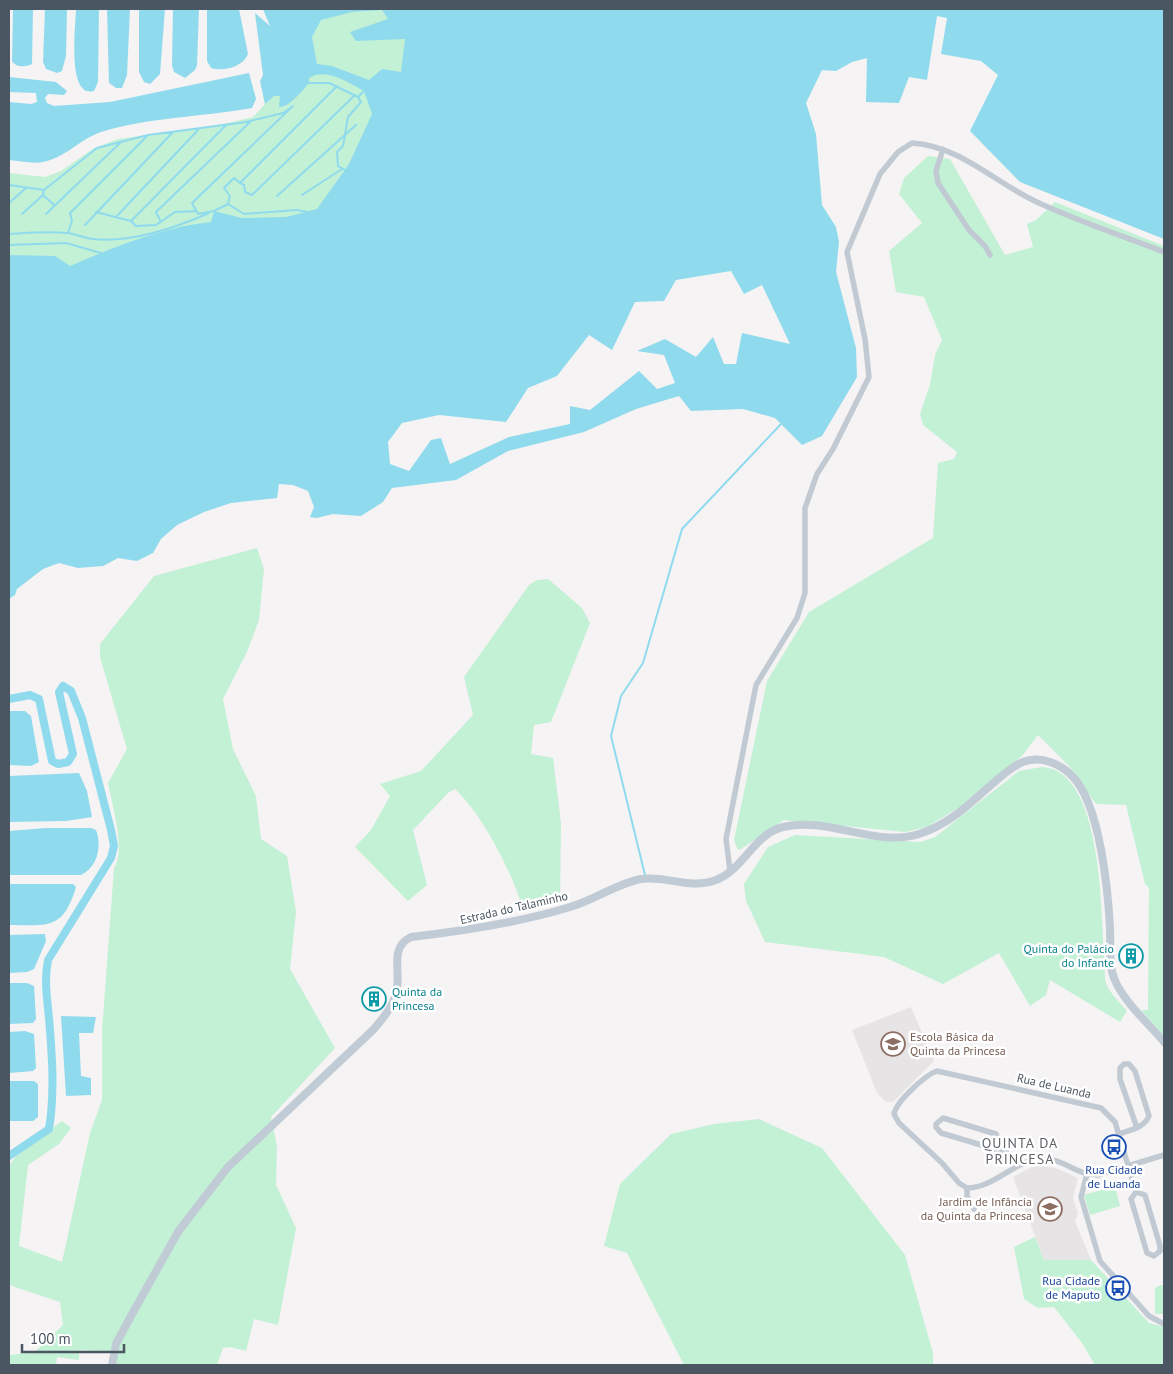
<svg xmlns="http://www.w3.org/2000/svg" width="1173" height="1374" font-family="'PT Sans',sans-serif">
	<style>
		.education { fill: #e6e4e5 }
		.green { fill: #c3f1d5 }
		.water { fill: #90daee; fill-rule: evenodd }
		.lines { fill: none; stroke-linecap: round; stroke-linejoin: round }
		.stream { stroke: #90daee; stroke-width: 2 }
		.canal { stroke: #90daee; stroke-width: 8 }
		.street { stroke: #c1cad2; stroke-width: 5.5 }
		.secondary { stroke: #c1cbd6; stroke-width: 8 }
		.labels { text-anchor: middle; stroke-width: 5; stroke-linejoin: round; paint-order: stroke }
		.street-label { font-size: 12px; fill: #4a5661; stroke: #fff }
		.culture-label { font-size: 12px; fill: #0d838f; stroke: #fff; text-anchor: end }
		.education-label { font-size: 12px; fill: #785e54; stroke: #fff; text-anchor: start }
		.transit-label { font-size: 12px; fill: #164399; stroke: #fff }
		.neighbourhood-label { font-size: 14px; letter-spacing: 1px; fill: #5f6368; stroke: #fff }
	</style>
	<rect width="100%" height="100%" fill="#f5f3f3"/>
	<path class="education" d="M911,1007L934,1061L893,1102H886L877,1093L852,1030Z
		M1036,1165L1056,1168L1078,1178L1073,1198L1078,1213L1075,1221L1091,1260H1044L1013,1177Z"/>
	<path class="green" d="M303,9H500L496,136L9,343V173L45,177L61,171L94,148L118,139L224,124L253,117L265,104L263,95Z
		M928,156L950,159L1005,255L1033,247L1027,224L1036,220L1055,202L1164,246V1036L1141,1010H1148L1149,888L1145,884L1126,805L1096,804L1068,765L1038,735L1022,756L958,808L927,827L905,832L784,820L741,849L738,850L734,840L767,681L809,612L933,538L938,463L954,459L957,452L923,425L920,414L930,385L935,355L942,340L924,297L896,292L889,251L922,223L899,194L904,178Z
		M257,548L264,569L259,620L247,652L223,699L233,749L256,796L261,839L287,856L296,912L290,969L335,1048L271,1117L277,1147L276,1185L296,1228L278,1325L254,1319L246,1351L230,1347L223,1348L217,1365H116L117,1355L109,1352L79,1350V1360L57,1357L56,1365H9V1355L35,1352L63,1325L60,1302L9,1285L10,1165L15,1157L62,1121L71,1128L59,1144L28,1165L19,1246L62,1262L90,1133L102,1100V1031L114,868C126,850 112,805 108,783L127,749L100,657V644L154,576Z
		M548,579L582,608L590,623L551,722L534,725L531,754L553,758L561,823L560,903L522,906C512,872 482,814 455,789L449,792L413,830L427,885L408,901L355,847L371,830L390,796L380,784L421,771L473,715L464,677L529,585L537,580Z
		M1042,767C1102,770 1101,909 1104,953C1105,962 1104,974 1106,983C1109,993 1121,1003 1127,1011L1120,1022L1050,980L1046,995L1030,1006L999,953L943,984L884,957L765,942L746,901L744,884L768,847L795,835L921,842L935,837L1019,771Z
		M759,1119L822,1148L905,1255L933,1353V1365H684L627,1253L604,1246L620,1184L671,1134L714,1124Z
		M1115,1186L1120,1206L1090,1215L1084,1195Z
		M1035,1237L1044,1260H1091L1149,1323L1164,1327V1365H1095L1082,1343L1054,1307L1038,1308L1024,1299L1014,1247Z
		M1161,1285H1164V1314H1155V1288Z"/>
	<path class="water" d="M13,9H33L32,64C26,67 16,68 12,61Z
		M45,9H67L66,56L62,71L57,73L46,69L43,62Z
		M76,9H99L98,82L94,91C66,99 76,23 76,9Z
		M107,9H130L127,75L122,88H116L109,83Z
		M139,9H165L160,74L150,84L144,82L139,72Z
		M173,9H199L197,65L195,70L185,78L174,72L172,65Z
		M207,9H239L248,54C243,67 223,72 211,68L207,61Z
		M263,9H1164V239L1020,182L970,131L998,75L981,61L941,54L947,18L937,16L927,80L909,77L899,103L866,102L867,58L852,62L836,71L822,70L806,103L816,134L822,205L836,227L839,242L836,272L856,348L857,377L822,436L802,445L775,418L743,409L691,411L679,396L636,409L584,432L508,451L456,480L392,488L383,502L361,516L333,514L317,518L310,517L314,507L308,491L293,485L279,484L277,498L231,503L204,512L177,525L161,539L153,553L137,561L118,558L103,566L78,568L59,563L43,569L17,589L15,595L9,599V255L55,256L70,266C114,247 163,227 211,222L214,211L242,218L286,217L317,209L349,164L372,114L364,91C348,83 327,67 309,78V83C302,91 290,107 279,107L280,96H274L265,104L260,81L263,75L255,13L270,26ZM382,10L388,19L350,32L356,41L405,39L401,72L382,69L369,80L332,66L317,64L312,37L321,20L352,12ZM731,271L744,294L762,285L790,344L742,333L736,364H724L713,337L696,357L665,339L637,351L664,355L675,383L657,389L639,371L590,410L570,406V424L509,437L450,464L441,438L431,440L409,471L390,464L388,442L402,423L439,415L506,422L528,388L557,376L589,335L612,350L635,302L664,301L676,280Z
		M249,73L256,99L252,108C202,117 150,117 101,132C80,139 65,158 43,162C32,164 20,161 9,160V102L31,104L37,102L36,93L9,92V77L56,82L67,91L64,95L48,94L45,98L47,103L54,106L110,102Z
		M9,711H25L31,716L39,762L31,766L9,765Z
		M79,773L87,791L92,817L66,821L9,822V776Z
		M46,828H91L96,830C102,845 98,867 81,875H9V831Z
		M9,884H73L76,887C63,931 47,925 9,925Z
		M45,934L46,941L34,969L27,972L9,973V935Z
		M9,983H27L34,986L36,1019L33,1023L9,1024Z
		M61,1016L96,1017L93,1033H79L81,1076L91,1078V1095L66,1096Z
		M25,1031L34,1034L36,1068L33,1071L9,1073V1032Z
		M9,1081H34L38,1084V1117L33,1121H9Z"/>
	<g class="lines">
		<path class="stream" d="M309,83H329L358,97L364,91
			M345,170L338,166L337,152L343,146L348,117L361,102L358,97
			M240,183L244,185L245,192L252,195L355,95
			M9,185L44,190L97,148L148,135L246,122L283,113L293,106L192,203L198,214L214,211
			M43,195L54,205
			M302,195L342,169
			M277,196L356,125
			M9,203L26,188
			M228,204L244,214L297,210L307,212
			M214,211L228,204L230,196L224,188L234,178L240,183L337,86
			M96,212L131,221L136,226L156,225L175,212L197,211
			M22,214L43,195L44,190
			M46,214L122,141
			M116,217L198,130
			M131,221L226,125
			M161,222L156,212L250,122
			M85,225L173,132
			M68,233L72,221L70,213L147,136
			M9,234C28,233 47,231 67,233C76,234 84,238 93,239C131,243 175,228 209,213
			M9,245L66,243L101,253
			M645,875L611,736L621,696L643,663L682,529L781,424"/>
		<path class="canal" d="M9,699L30,695L39,699L52,761L58,764L68,762L73,754L59,692L63,686L71,691L82,718L111,830L114,846L111,858L48,960C44,980 47,998 49,1018C52,1054 55,1093 49,1129L9,1156"/>
		<path class="street" d="M943,149L936,171L938,183L969,230L985,246L990,255
			M730,871L726,839L756,685L797,618L805,593V508L817,474L833,449L869,377L865,339L847,252L880,174L898,152L912,143C961,146 996,184 1039,203C1080,222 1123,236 1164,252
			M1119,1134C1130,1130 1144,1128 1149,1116L1135,1071L1129,1064H1124L1120,1068V1079L1137,1128
			M1005,1152L941,1133L936,1127V1124L943,1118L996,1134L1015,1167
			M1087,1174L1081,1197L1100,1261L1149,1316L1164,1324
			M967,1188L959,1183L942,1163L899,1123L894,1114C896,1102 925,1075 937,1071L1101,1108L1115,1122L1136,1192
			M967,1188C993,1188 1013,1162 1039,1159C1061,1156 1077,1176 1098,1175L1164,1155
			M967,1188V1196L974,1209
			M1136,1192L1145,1195L1160,1246V1251L1154,1256L1147,1253L1131,1199Z"/>
		<path class="secondary" d="M112,1365L116,1344L131,1316L178,1232L197,1207L228,1167L374,1029C383,1018 393,1007 396,993C402,973 388,948 411,937C464,931 518,923 570,907C594,900 616,884 641,879C666,875 689,890 716,880C743,870 754,834 783,827C828,816 875,848 919,834C947,825 969,805 990,786C1000,778 1010,767 1023,762C1041,755 1061,764 1073,777C1100,805 1108,890 1110,928C1111,944 1108,963 1114,978C1122,1000 1149,1024 1164,1042"/>
	</g>
	<defs>
		<g id="building-ring" transform="scale(1.25)"><circle r="9.5" fill="#fff" stroke="#0f9aa8" stroke-width="1.5"/><path d="M-4-6H4V6H1V3H-1V6H-4ZM-2.5-4.3h1.7v1.8h-1.7ZM.8-4.3h1.7v1.8H.8ZM-2.5-1h1.7V.8h-1.7ZM.8-1h1.7V.8H.8Z" fill="#0f9aa8"/></g>
		<g id="school-ring" transform="scale(1.25)"><circle r="9.5" fill="#fff" stroke="#8d6e63" stroke-width="1.5"/><path d="M0-5L7-2L0 1L-7-2ZM-4 1L0 2.5L4 1V4Q0 6-4 4Z" fill="#8d6e63"/></g>
		<g id="bus-ring" transform="scale(1.25)"><circle r="9.5" fill="#fff" stroke="#1a4fb4" stroke-width="1.5"/><path d="M-5-6H5V4H4V6H2V4H-2V6H-4V4H-5ZM-3.5-4V0h7V-4ZM-3.5 1.2v1.5H-2V1.2ZM2 1.2v1.5H3.5V1.2Z" fill="#1a4fb4"/></g>
	</defs>
	<g fill-rule="evenodd">
		<use href="#building-ring" x="1131" y="956"/>
		<use href="#building-ring" x="374" y="999"/>
		<use href="#school-ring" x="893" y="1044"/>
		<use href="#bus-ring" x="1114" y="1147"/>
		<use href="#school-ring" x="1050" y="1209"/>
		<use href="#bus-ring" x="1118" y="1288"/>
	</g>
	<g class="labels">
		<g class="street-label">
			<text transform="translate(514 908) rotate(-13)" y="4">Estrada do Talaminho</text>
			<text transform="translate(1054 1086) rotate(13)" y="4">Rua de Luanda</text>
		</g>
		<g class="culture-label">
			<text x="1114" y="953">Quinta do Palácio<tspan x="1114" dy="14">do Infante</tspan></text>
			<text x="392" y="996" text-anchor="start">Quinta da<tspan x="392" dy="14">Princesa</tspan></text>
		</g>
		<g class="education-label">
			<text x="910" y="1041">Escola Básica da<tspan x="910" dy="14">Quinta da Princesa</tspan></text>
			<text x="1032" y="1206" text-anchor="end">Jardim de Infância<tspan x="1032" dy="14">da Quinta da Princesa</tspan></text>
		</g>
		<g class="transit-label">
			<text x="1114" y="1174">Rua Cidade<tspan x="1114" dy="14">de Luanda</tspan></text>
			<text x="1100" y="1285" text-anchor="end">Rua Cidade<tspan x="1100" dy="14">de Maputo</tspan></text>
		</g>
		<g class="neighbourhood-label">
			<text x="1020" y="1148">QUINTA DA<tspan x="1020" dy="16">PRINCESA</tspan></text>
		</g>
	</g>
	<rect width="1173" height="1374" fill="none" stroke="#4a5661" stroke-width="20"/>
	<path d="M22 1344v8h102v-8" fill="none" stroke="#4a5661" stroke-width="2.5"/>
	<text x="30" y="1344" font-size="15" fill="#4a5661" stroke="#ffffff" stroke-width="4" paint-order="stroke">100 m</text>
</svg>
